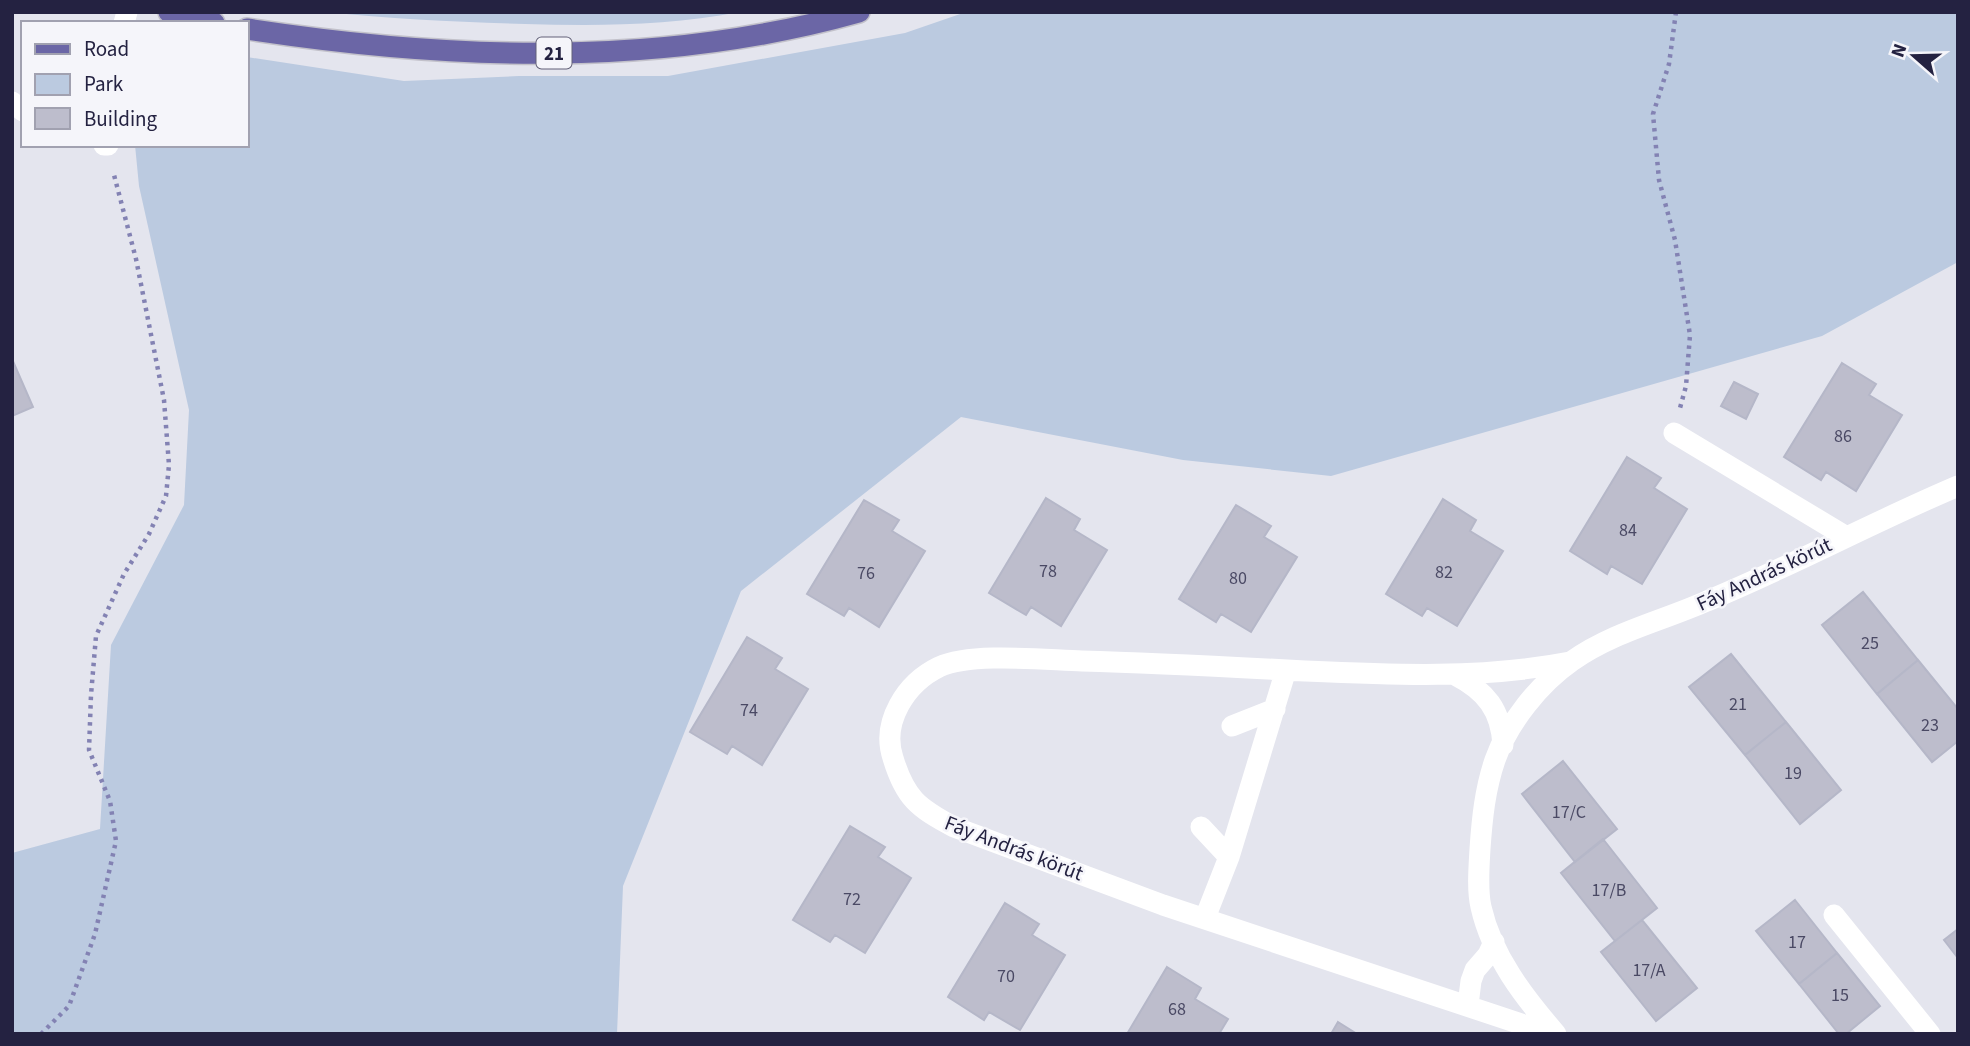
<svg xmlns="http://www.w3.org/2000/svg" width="1970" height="1046" font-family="'Source Sans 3',sans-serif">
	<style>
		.green { fill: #bbcae0 }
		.building { fill: #bdbdcc; stroke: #b5b7c8; stroke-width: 2 }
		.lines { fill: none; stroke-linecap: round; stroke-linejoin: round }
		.major-casing { stroke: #c2c1ca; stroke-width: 24 }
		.path { stroke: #8382b3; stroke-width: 4.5; stroke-dasharray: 3.5 5; stroke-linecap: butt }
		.minor { stroke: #fff; stroke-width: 21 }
		.major { stroke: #6b66a6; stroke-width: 21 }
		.labels { text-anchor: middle; stroke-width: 5; stroke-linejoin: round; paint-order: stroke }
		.number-label { font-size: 18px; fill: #4a4964 }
		.shield { fill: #f5f5fa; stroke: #636178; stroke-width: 2 }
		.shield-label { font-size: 19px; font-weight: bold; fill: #242241 }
		.street-label { font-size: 21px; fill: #242241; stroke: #f5f5fa }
	</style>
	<rect width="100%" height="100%" fill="#e4e5ee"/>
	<path class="green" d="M326,12H739C669,26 596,26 525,24C458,22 392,19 326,12Z
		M966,12H1958V262L1822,336L1331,476L1183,460L961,417L741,591L623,886L617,1034H12V853L100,829L111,645L184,505L189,410L139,186L135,145H247V57L404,81L519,76H668L905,33Z"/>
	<path class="building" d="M12,359L33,407L12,416Z
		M1842,363L1876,384L1869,395L1902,415L1856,491L1826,472L1821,480L1784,457Z
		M1734,382L1758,394L1746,419L1721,406Z
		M1627,457L1661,478L1654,488L1687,509L1642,584L1611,566L1607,574L1570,551Z
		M1046,498L1080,519L1074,530L1107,550L1061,626L1031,607L1026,615L989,593Z
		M1443,499L1476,520L1470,531L1503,551L1457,626L1427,608L1422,616L1386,594Z
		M864,500L899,520L892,531L925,551L879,627L849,608L844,616L807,594Z
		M1236,505L1271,526L1264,537L1297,557L1251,632L1221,614L1216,622L1179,599Z
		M1863,592L1918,660L1877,694L1822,625Z
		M747,637L782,658L775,669L808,689L762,765L732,746L727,754L690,732Z
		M1731,654L1786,722L1745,755L1689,687Z
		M1918,660L1958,709V741L1932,762L1877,694Z
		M1786,722L1841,790L1800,824L1745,755Z
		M1563,761L1617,829L1575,862L1522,794Z
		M850,826L885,847L878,857L911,878L865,953L835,935L830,942L793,920Z
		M1603,839L1657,908L1615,941L1561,873Z
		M1795,900L1837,953L1799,984L1756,931Z
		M1005,903L1039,924L1032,935L1065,955L1020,1030L989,1012L984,1020L948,997Z
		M1642,920L1697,988L1656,1021L1601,952Z
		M1958,929V958L1944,940Z
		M1837,953L1880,1006L1846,1034H1839L1799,984Z
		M1167,967L1201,988L1195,999L1228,1019L1219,1034H1127Z
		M1338,1022L1357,1034H1331Z"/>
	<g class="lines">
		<g class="major-casing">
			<path id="major" d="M169,12L214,23
				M247,29C449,60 660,68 859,12"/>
		</g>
		<path class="path" d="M1676,12L1669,64L1653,114L1659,180L1675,240L1690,335L1686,386L1680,408
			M41,1034L69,1006L95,934L116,841L110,801L89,750L91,695L96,636L124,574L149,534L166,496L169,465L164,400L136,259L113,171"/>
		<path class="minor" d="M124,23L127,12
			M12,102L23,111
			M104,145H108
			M1674,433L1845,536
			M1455,675C1486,691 1501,710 1503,745
			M1232,726L1275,709
			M1201,827L1229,857
			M1834,915L1930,1034
			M1205,918L1229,857L1286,670
			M1468,1005L1471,981L1475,970L1488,955L1494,942
			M1551,1034L1163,905L954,827C918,808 905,798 893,758C881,722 906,683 939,667C972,652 1045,660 1082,661C1156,663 1231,667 1305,671C1394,675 1482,679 1570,662
			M1556,1034C1524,997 1492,956 1481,907C1477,890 1479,867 1480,849C1482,819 1485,789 1495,760C1508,723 1539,684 1572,661C1613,632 1662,621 1707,601C1792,566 1873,522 1958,486"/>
		<use href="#major" class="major"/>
	</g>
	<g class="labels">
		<g class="number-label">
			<text x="1843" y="442">86</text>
			<text x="1628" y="536">84</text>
			<text x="1048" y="577">78</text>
			<text x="1444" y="578">82</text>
			<text x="866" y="579">76</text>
			<text x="1238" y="584">80</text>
			<text x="1870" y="649">25</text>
			<text x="1738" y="710">21</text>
			<text x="749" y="716">74</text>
			<text x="1930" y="731">23</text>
			<text x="1793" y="779">19</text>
			<text x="1569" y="818">17/C</text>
			<text x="1609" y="896">17/B</text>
			<text x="852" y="905">72</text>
			<text x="1797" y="948">17</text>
			<text x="1649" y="976">17/A</text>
			<text x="1006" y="982">70</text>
			<text x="1840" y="1001">15</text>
			<text x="1177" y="1015">68</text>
		</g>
		<rect class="shield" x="536.5" y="37.5" width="35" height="31" rx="5"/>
		<g class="shield-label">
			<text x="554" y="60">21</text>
		</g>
		<g class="street-label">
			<text transform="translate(1764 574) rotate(-25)" y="7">Fáy András körút</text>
			<text transform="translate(1014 848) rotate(21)" y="7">Fáy András körút</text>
		</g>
	</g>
	<rect width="1970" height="1046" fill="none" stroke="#242241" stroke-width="28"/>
	<rect x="21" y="21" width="228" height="126" fill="#f5f5fa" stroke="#a1a1b0" stroke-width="2"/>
	<rect x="35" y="44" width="35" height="10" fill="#6b66a6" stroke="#a1a1b0" stroke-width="2"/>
	<text x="84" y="56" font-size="21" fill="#242241">Road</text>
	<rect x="35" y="74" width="35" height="21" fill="#bbcae0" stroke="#a1a1b0" stroke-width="2"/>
	<text x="84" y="91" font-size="21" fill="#242241">Park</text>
	<rect x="35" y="108" width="35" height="21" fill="#bdbdcc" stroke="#a1a1b0" stroke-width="2"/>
	<text x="84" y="126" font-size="21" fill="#242241">Building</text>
	<g transform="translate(1914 56) rotate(290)" stroke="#f5f5fa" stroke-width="5" paint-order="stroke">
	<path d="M0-5L12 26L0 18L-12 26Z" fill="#242241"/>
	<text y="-10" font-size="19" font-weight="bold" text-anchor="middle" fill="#242241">N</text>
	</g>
</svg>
